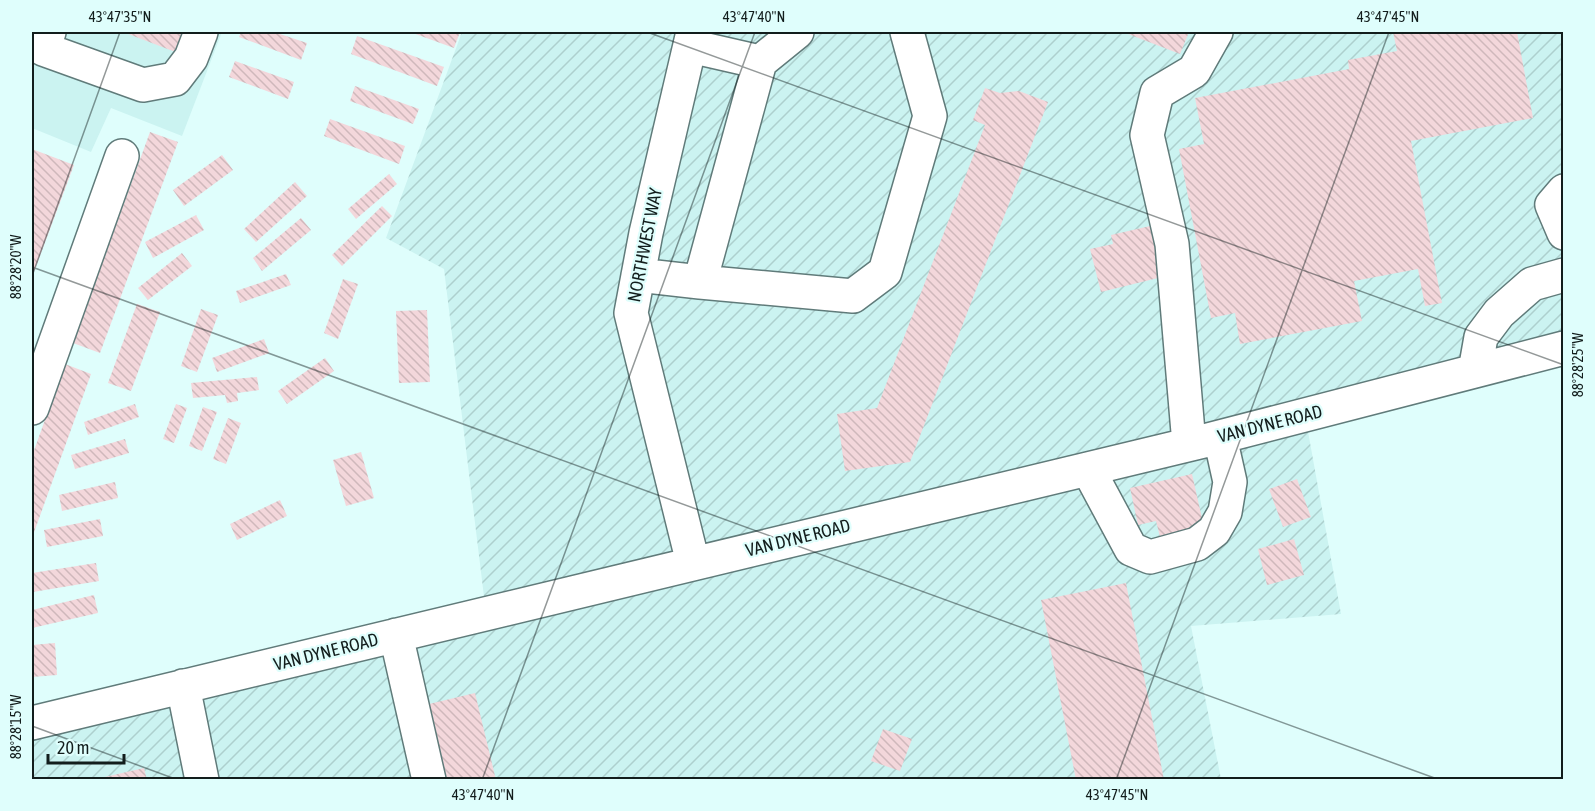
<svg xmlns="http://www.w3.org/2000/svg" width="1595" height="811" font-family="'Asap Condensed',sans-serif">
	<style>
		.built { fill: #cbf3f1 }
		.industrial { fill: url(#industrial-furrows) }
		.building { fill: url(#building-back-hatch) }
		.lines { fill: none; stroke-linecap: round; stroke-linejoin: round }
		.minor-casing { stroke: #607b7a; stroke-width: 36 }
		.minor { stroke: #fff; stroke-width: 33 }
		.ticks { fill: none; stroke: #121d1c; stroke-width: 1.5; stroke-opacity: 0.45 }
		.labels { text-anchor: middle; stroke-width: 4.5; stroke-linejoin: round; paint-order: stroke }
		.street-label { font-size: 18px; fill: #121d1c; stroke: #dffefc }
		.neatline { fill: none; stroke: #121d1c; stroke-width: 2 }
		.ticks-label { font-size: 15px; text-anchor: middle; fill: #121d1c }
	</style>
	<defs>
		<pattern id="industrial-furrows" width="10" height="10" patternUnits="userSpaceOnUse" patternTransform="scale(1.5)"><rect width="10" height="10" fill="#cbf3f1"/><path d="M-1 1l2-2M0 10L10 0M9 11l2-2" fill="none" stroke="#add0ce"/></pattern>
		<pattern id="building-back-hatch" width="6" height="6" patternUnits="userSpaceOnUse" patternTransform="scale(1.5)"><rect width="6" height="6" fill="#f3d7db"/><path d="M-1 5l2 2M0 0l6 6M5-1l2 2" fill="none" stroke="#cfb8bb"/></pattern>
	</defs>
	<rect width="100%" height="100%" fill="#dffefc"/>
	<path class="built" d="M32,32H222L182,136L111,108L91,152L32,128Z"/>
	<path class="industrial" d="M462,32H1563V348L1305,415L1341,614L1191,626L1221,779L32,780V723L486,613L444,269L386,238Z"/>
	<path class="building" d="M123,32H186L178,53Z
		M241,32H274L307,43L301,60L239,37Z
		M410,32H460L454,48Z
		M1123,32H1189L1180,54Z
		M1393,32H1517L1533,118L1411,141L1442,303L1425,306L1418,269L1354,281L1362,321L1240,344L1235,313L1211,318L1179,149L1204,144L1195,98L1349,69L1348,60L1397,51Z
		M357,36L444,67L437,86L351,54Z
		M235,61L294,82L288,99L229,77Z
		M355,86L419,109L413,124L350,101Z
		M985,88L1000,93L1019,91L1048,102L910,462L845,471L837,414L877,408L985,125L973,120Z
		M330,119L405,146L399,164L324,136Z
		M150,132L178,142L100,353L73,343Z
		M32,149L74,165L32,277Z
		M222,155L233,170L184,206L173,190Z
		M389,174L397,184L356,219L348,209Z
		M295,182L307,196L256,242L244,229Z
		M382,206L392,216L342,266L332,255Z
		M196,215L204,230L153,258L145,242Z
		M301,218L311,230L262,271L253,258Z
		M1150,226L1162,277L1101,292L1090,249L1113,244L1111,235Z
		M182,253L192,266L148,300L138,288Z
		M286,274L291,285L240,303L236,291Z
		M343,279L358,284L338,339L324,333Z
		M137,304L160,312L131,391L108,383Z
		M201,309L218,315L197,372L181,366Z
		M427,310L430,382L399,383L396,311Z
		M264,339L269,353L217,372L212,358Z
		M325,358L334,371L287,404L278,391Z
		M65,364L91,374L32,538V456Z
		M257,377L259,390L237,393L238,401L227,403L225,395L193,398L191,383Z
		M135,404L139,417L88,435L84,422Z
		M176,404L187,408L174,443L163,439Z
		M203,407L217,412L202,451L189,446Z
		M228,418L241,423L226,464L213,459Z
		M125,439L129,453L75,469L71,455Z
		M361,452L374,498L346,506L333,460Z
		M1192,474L1204,527L1160,537L1156,521L1138,525L1130,488Z
		M1297,479L1311,517L1283,527L1269,489Z
		M115,482L118,498L62,511L59,495Z
		M280,500L287,516L237,540L230,524Z
		M100,519L103,536L47,547L44,530Z
		M1294,539L1304,575L1267,585L1258,549Z
		M96,563L99,581L33,592L32,573Z
		M1126,583L1164,780H1076L1041,600Z
		M94,595L98,613L32,628V610Z
		M55,643L57,675L32,677V645Z
		M475,693L496,780H447L429,704Z
		M883,729L912,739L900,771L871,761Z
		M144,768L147,780H96V779Z"/>
	<g class="lines">
		<g class="minor-casing">
			<path id="minor" d="M49,32L43,49L143,85L175,79L191,58L201,32
				M760,62L797,32
				M1564,191L1552,205L1564,233
				M638,275L700,282L760,62L690,46
				M700,282L853,296L885,272L930,116L907,32
				M1475,371L1481,337L1499,313L1532,284L1564,275
				M32,408L122,156
				M1189,444L1172,244L1147,135L1157,93L1194,71L1216,32
				M1088,469L1131,549L1150,557L1197,544L1214,531L1225,512L1230,482L1220,437
				M693,563L631,313L646,233L693,32
				M396,635L429,780
				M183,686L202,780
				M32,723L1208,440L1564,348"/>
		</g>
		<use href="#minor" class="minor"/>
	</g>
	<path class="ticks" d="M647,32L1564,365M32,267L1440,780M32,276L120,32M32,726L178,780M482,780L755,32M1116,780L1389,32"/>
	<g class="labels">
		<g class="street-label">
			<text transform="translate(645 245) rotate(-79)" y="6">NORTHWEST WAY</text>
			<text transform="translate(1270 424) rotate(-14)" y="6">VAN DYNE ROAD</text>
			<text transform="translate(798 538) rotate(-14)" y="6">VAN DYNE ROAD</text>
			<text transform="translate(326 652) rotate(-14)" y="6">VAN DYNE ROAD</text>
		</g>
	</g>
	<rect width="1595" height="811" fill="none" stroke="#dffefc" stroke-width="66"/>
	<path d="M48 754v9h76v-9" fill="none" stroke="#121d1c" stroke-width="3"/>
	<text x="57" y="754" font-size="18" fill="#121d1c" stroke="#dffefc" stroke-width="4.5" paint-order="stroke">20 m</text>
	<rect x="33" y="33" width="1529" height="745" class="neatline"/>
	<g class="ticks-label">
		<text x="120" y="22">43°47'35"N</text>
		<text x="754" y="22">43°47'40"N</text>
		<text x="1388" y="22">43°47'45"N</text>
		<text transform="translate(16 267) rotate(-90)" y="5">88°28'20"W</text>
		<text transform="translate(1578 365) rotate(-90)" y="5">88°28'25"W</text>
		<text transform="translate(16 727) rotate(-90)" y="5">88°28'15"W</text>
		<text x="483" y="800">43°47'40"N</text>
		<text x="1117" y="800">43°47'45"N</text>
	</g>
</svg>
